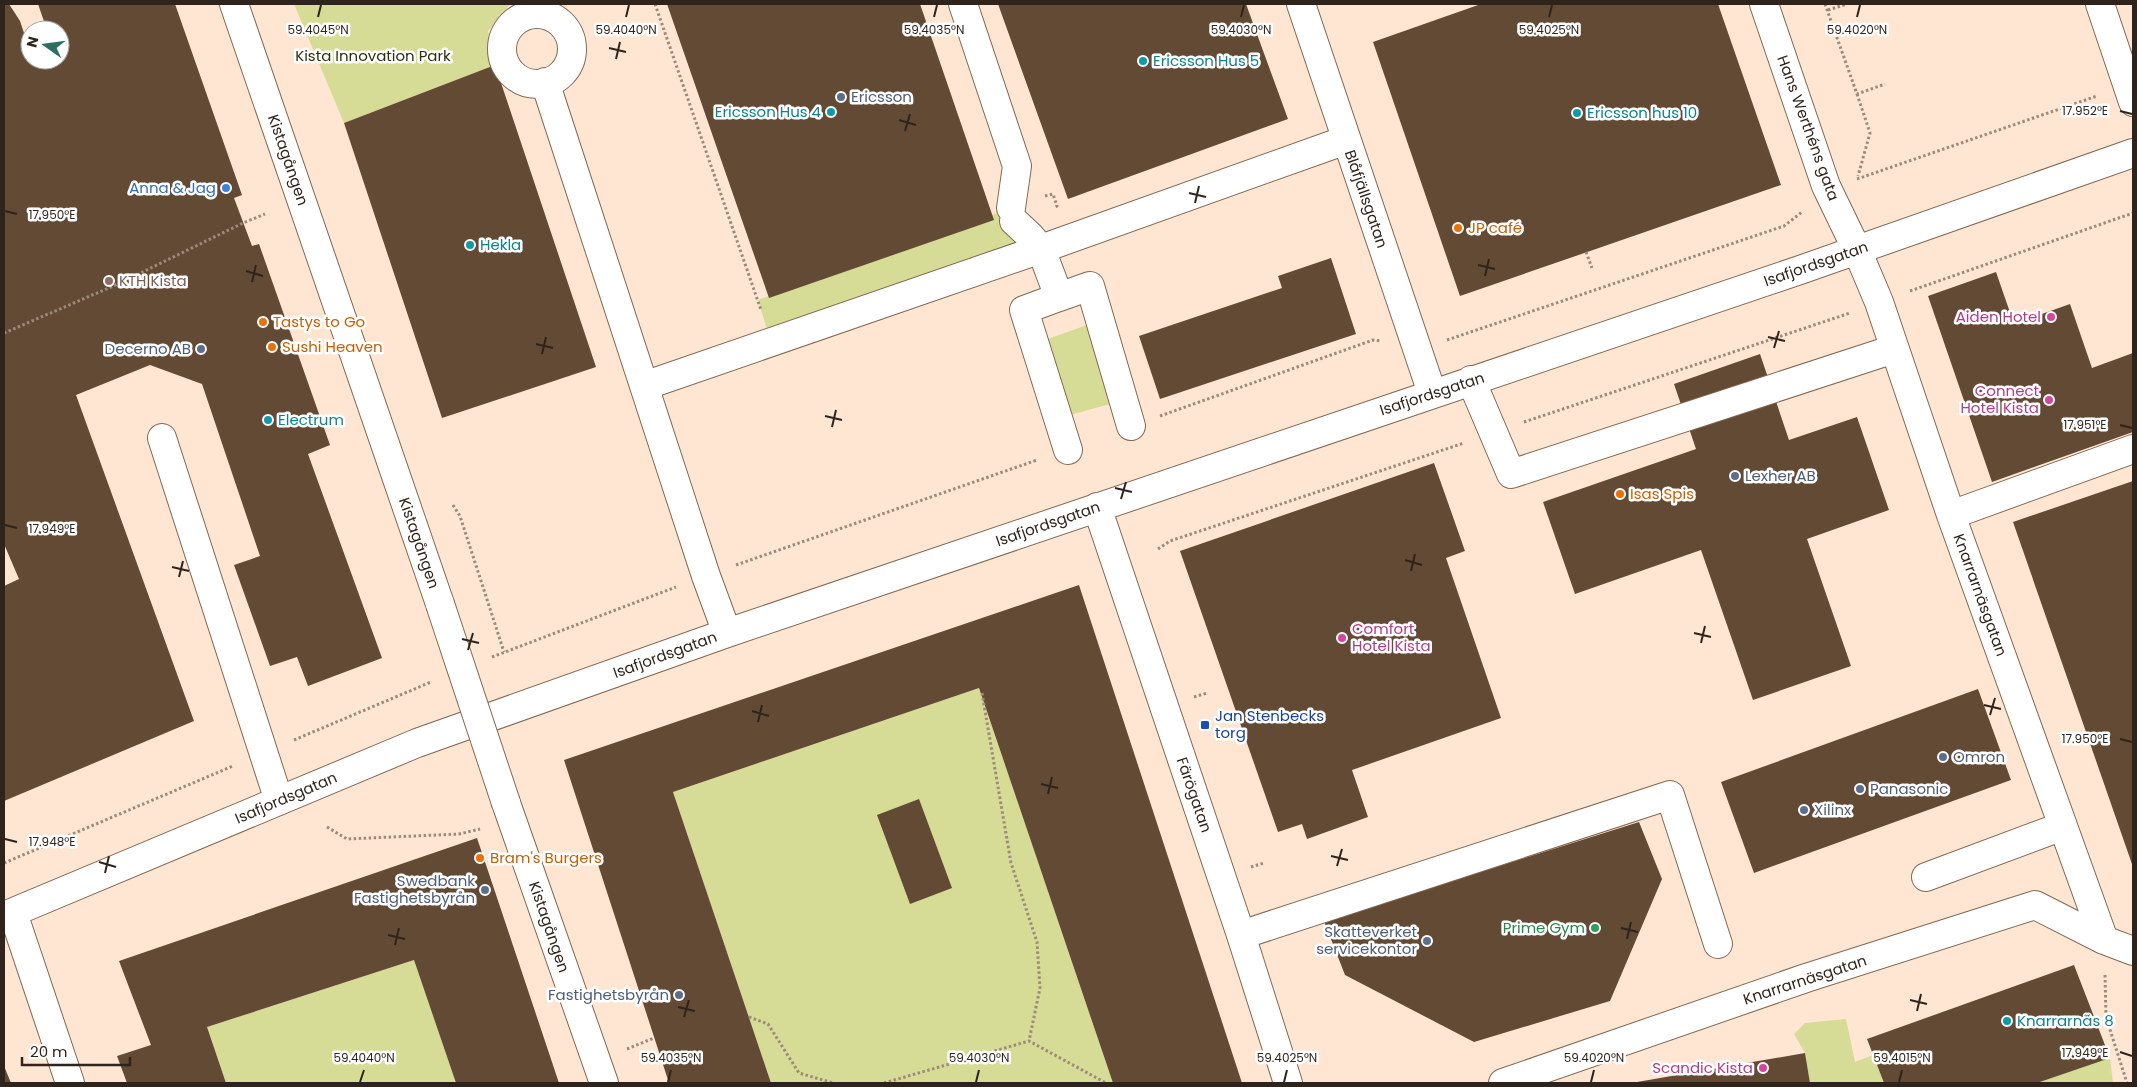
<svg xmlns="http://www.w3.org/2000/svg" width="2137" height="1087" font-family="Poppins,sans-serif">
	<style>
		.green { fill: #d6db95 }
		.building { fill: #634a35 }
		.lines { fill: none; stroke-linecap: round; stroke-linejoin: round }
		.minor-casing { stroke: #826852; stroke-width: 30 }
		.path { stroke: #9c8a7b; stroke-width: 3; stroke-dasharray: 2.5 2.5; stroke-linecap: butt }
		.minor { stroke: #fff; stroke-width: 28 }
		.minor-bridge-casing { stroke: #826852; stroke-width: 30; stroke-linecap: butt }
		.minor-bridge { stroke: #fff; stroke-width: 28 }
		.ticks { fill: none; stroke: #2f241b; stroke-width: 2 }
		.culture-dot { fill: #0f9aa8; stroke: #fff; stroke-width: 2 }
		.service-dot { fill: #5c6f8a; stroke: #fff; stroke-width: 2 }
		.shop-dot { fill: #3f7fe0; stroke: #fff; stroke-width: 2 }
		.food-dot { fill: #e8710a; stroke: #fff; stroke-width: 2 }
		.education-dot { fill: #8d6e63; stroke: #fff; stroke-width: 2 }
		.hotel-dot { fill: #d1479c; stroke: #fff; stroke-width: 2 }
		.transit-dot { fill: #1a4fb4; stroke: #fff; stroke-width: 2 }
		.leisure-dot { fill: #2e9e5b; stroke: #fff; stroke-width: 2 }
		.labels { text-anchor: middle; stroke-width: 5; stroke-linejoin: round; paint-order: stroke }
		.park-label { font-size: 15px; fill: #2d2f0e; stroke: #fff }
		.culture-label { font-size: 15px; fill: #0d838f; stroke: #fff; text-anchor: start }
		.service-label { font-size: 15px; fill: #4e5e75; stroke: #fff; text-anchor: start }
		.street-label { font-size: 15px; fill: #2f241b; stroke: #fff }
		.shop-label { font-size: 15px; fill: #366cbe; stroke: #fff; text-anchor: end }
		.food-label { font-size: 15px; fill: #c56008; stroke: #fff; text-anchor: start }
		.education-label { font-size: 15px; fill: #785e54; stroke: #fff; text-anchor: start }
		.hotel-label { font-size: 15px; fill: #b23c85; stroke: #fff; text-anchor: end }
		.transit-label { font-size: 15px; fill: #164399; stroke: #fff; text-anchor: start }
		.leisure-label { font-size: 15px; fill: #27864d; stroke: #fff; text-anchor: end }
		.ticks-label { font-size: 12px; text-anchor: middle; fill: #2f241b; stroke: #fff; stroke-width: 5; stroke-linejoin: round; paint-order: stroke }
	</style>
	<rect width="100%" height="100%" fill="#ffe6d3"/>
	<path class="green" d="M294,4H510L488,31L495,65L344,123Z
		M1011,208L1041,249L771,342L758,300Z
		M1090,324L1114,403L1066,416L1039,342Z
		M979,688L1113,1083H771L673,792Z
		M414,960L456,1083H226L207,1027Z
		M1846,1019L1855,1062L1873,1055L1884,1083H1810L1805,1053L1794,1034L1805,1023Z
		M2110,1058L2113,1083H2037Z"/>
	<path class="building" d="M4,4H9L20,21L30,51V60H60V30H47L38,4H175L242,195L234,198L252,246L259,244L330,445L308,454L382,658L308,686L297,657L270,666L234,565L260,556L202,384L150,365L76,395L194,721L4,801V586L19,579L4,544Z
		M667,4H920L994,220L769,298Z
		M998,4H1246L1288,119L1068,199Z
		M1481,4H1718L1781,185L1460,296L1373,42Z
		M495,65L596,367L442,418L344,123Z
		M1331,258L1356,334L1160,399L1139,336L1282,288L1278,276Z
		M1996,272L2014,324L2070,304L2092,368L2133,353V432L1992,482L1928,296Z
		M1760,354L1789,440L1857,417L1889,510L1807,539L1851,666L1753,700L1701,550L1575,594L1543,502L1696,449L1674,384Z
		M1434,463L1465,551L1446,558L1501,718L1352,770L1368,817L1307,839L1302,824L1278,832L1180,551Z
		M2133,481V867L2013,522Z
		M1079,585L1242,1083H1113L979,688L673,792L771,1083H669L564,760Z
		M1978,689L2011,780L1754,873L1721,782Z
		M919,799L952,888L910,904L877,815Z
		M1639,822L1662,879L1610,1001L1474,1042L1345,975L1324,921Z
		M477,838L559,1083H456L414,960L207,1027L226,1083H127L117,1056L151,1045L119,961Z
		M2074,965L2110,1058L2037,1083H1884L1867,1039Z
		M1805,1053L1810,1083H1637V1082Z
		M4,1066L11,1083H4Z"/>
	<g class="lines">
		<g class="minor-casing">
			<path id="minor" d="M234,4L440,604
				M963,4L1017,166L1011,208
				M1301,4L1432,393
				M1764,4L1826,186L1857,250L1879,302L1951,515L2104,940
				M2100,4L2133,102
				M502 49a35 35 0 1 1 70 0a35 35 0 1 1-70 0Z
				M545,82L706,576L727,633
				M1014,221L1030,236L1041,249L1059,297L1024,310L1068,450
				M1059,297L1090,286L1131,426
				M1471,380L1511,474L1894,349
				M644,386L1041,249L1346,140
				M162,438L279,801
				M1097,507L1241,935L1288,1083
				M1951,515L2133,449
				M506,803L604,1083
				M1926,877L2063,826
				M13,913L70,1083
				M4,916L417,743L727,633L1800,270L2133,153
				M1241,935L1670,795L1718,944
				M1503,1083L1806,978L2035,905L2104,940L2133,951"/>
		</g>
		<path class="path" d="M655,4L761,310
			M1825,4L1857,94L1885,84
			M1828,10L1847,4
			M1857,94L1870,133L1858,176
			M1857,179L2097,96
			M1045,196L1053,194L1057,206L1055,207
			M1586,252L1592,268
			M1910,291L2133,213
			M4,333L118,284L243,223L265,214
			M1447,340L1784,226L1802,212
			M1160,416L1373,340L1381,341
			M1524,422L1850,313
			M453,505L460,516L504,652
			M1158,549L1170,541L1464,443
			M736,565L1037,460
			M492,657L676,587
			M982,693L1011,863L1037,942L1040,988L1029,1041
			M1194,697L1207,693
			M294,740L431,682
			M327,827L347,839L459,834L480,829
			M4,863L233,766
			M1251,867L1264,863
			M2105,975L2106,1017L2127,1083
			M749,1017L768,1024L799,1073L833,1083
			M627,1049L654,1038
			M884,1083L1029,1041L1106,1083"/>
		<use href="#minor" class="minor"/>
		<g class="minor-bridge-casing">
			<path id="minor-bridge" d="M440,604L506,803"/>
		</g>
		<use href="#minor-bridge" class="minor-bridge"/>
	</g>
	<path class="ticks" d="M318,17L321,5M626,17L629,5M934,17L937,5M1241,17L1244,5M1549,17L1552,5M1857,17L1860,5M609,48L626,52M616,59L620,42M2120,111L2132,114M899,120L916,125M905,131L910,114M1189,193L1206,197M1195,203L1199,186M5,211L17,214M1478,265L1495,269M246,271L263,276M1485,276L1489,259M252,282L256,265M1768,337L1785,341M536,344L553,348M1774,348L1779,331M542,354L546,337M825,416L842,420M2120,425L2132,428M832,427L836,410M1115,488L1132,492M1121,499L1126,482M5,525L17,528M1405,560L1422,565M172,567L189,571M1411,571L1415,554M179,577L183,561M1694,633L1711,637M462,639L479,643M1701,643L1705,626M468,650L473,633M1984,705L2001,709M752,711L769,716M1990,715L1995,698M758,722L762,705M2120,739L2132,742M1041,784L1058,788M1048,794L1052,777M5,839L17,842M1331,856L1348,860M99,862L116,867M1337,866L1342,849M105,873L109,856M1621,928L1638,932M388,935L405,939M1627,939L1631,922M395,945L399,928M1910,1000L1927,1004M678,1007L695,1011M1917,1011L1921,994M684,1017L689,1000M2120,1052L2132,1056M360,1082L364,1070M668,1082L671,1070M976,1082L979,1070M1284,1082L1287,1070M1591,1082L1594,1070M1899,1082L1902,1070"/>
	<g class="culture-dot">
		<circle cx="1143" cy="61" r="5"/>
		<circle cx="831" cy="112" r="5"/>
		<circle cx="1577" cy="113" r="5"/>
		<circle cx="470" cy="245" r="5"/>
		<circle cx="268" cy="420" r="5"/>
		<circle cx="2007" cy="1021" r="5"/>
	</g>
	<g class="service-dot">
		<circle cx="841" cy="97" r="5"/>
		<circle cx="201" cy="349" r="5"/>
		<circle cx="1735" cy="476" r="5"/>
		<circle cx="1943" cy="757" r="5"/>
		<circle cx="1860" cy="789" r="5"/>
		<circle cx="1804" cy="810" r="5"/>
		<circle cx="485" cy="890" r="5"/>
		<circle cx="1427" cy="941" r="5"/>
		<circle cx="679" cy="995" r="5"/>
	</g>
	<circle class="shop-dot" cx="226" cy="188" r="5"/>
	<g class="food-dot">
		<circle cx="1458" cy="228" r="5"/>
		<circle cx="263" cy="322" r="5"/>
		<circle cx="272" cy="347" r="5"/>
		<circle cx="1620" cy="494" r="5"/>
		<circle cx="480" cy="858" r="5"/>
	</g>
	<circle class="education-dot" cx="109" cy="281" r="5"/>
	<g class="hotel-dot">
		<circle cx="2051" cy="317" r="5"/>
		<circle cx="2049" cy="400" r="5"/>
		<circle cx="1342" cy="638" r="5"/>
		<circle cx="1763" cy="1068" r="5"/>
	</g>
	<rect class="transit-dot" x="1200" y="720" width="10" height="10" rx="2.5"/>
	<circle class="leisure-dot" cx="1595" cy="928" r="5"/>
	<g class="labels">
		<g class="park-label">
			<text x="373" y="61">Kista Innovation Park</text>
		</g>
		<g class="culture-label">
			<text x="1153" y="66">Ericsson Hus 5</text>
			<text x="821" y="117" text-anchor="end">Ericsson Hus 4</text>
			<text x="1587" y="118">Ericsson hus 10</text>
			<text x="480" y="250">Hekla</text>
			<text x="278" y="425">Electrum</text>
			<text x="2017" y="1026">Knarrarnäs 8</text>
		</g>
		<g class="service-label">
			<text x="851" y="102">Ericsson</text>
			<text x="191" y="354" text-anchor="end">Decerno AB</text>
			<text x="1745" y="481">Lexher AB</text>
			<text x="1953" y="762">Omron</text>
			<text x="1870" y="794">Panasonic</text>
			<text x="1814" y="815">Xilinx</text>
			<text x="475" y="886" text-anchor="end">Swedbank<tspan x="475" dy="17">Fastighetsbyrån</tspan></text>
			<text x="1417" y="937" text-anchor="end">Skatteverket<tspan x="1417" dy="17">servicekontor</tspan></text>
			<text x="669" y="1000" text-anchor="end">Fastighetsbyrån</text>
		</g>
		<g class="street-label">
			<text transform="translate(1808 128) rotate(70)" y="5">Hans Werthéns gata</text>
			<text transform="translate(288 160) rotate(71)" y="5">Kistagången</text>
			<text transform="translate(1366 199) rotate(71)" y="5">Blåfjällsgatan</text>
			<text transform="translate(1816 264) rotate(-19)" y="5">Isafjordsgatan</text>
			<text transform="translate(1432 394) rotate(-18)" y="5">Isafjordsgatan</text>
			<text transform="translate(1048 524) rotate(-19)" y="5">Isafjordsgatan</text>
			<text transform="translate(419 543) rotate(71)" y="5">Kistagången</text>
			<text transform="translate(1980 595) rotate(70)" y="5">Knarrarnäsgatan</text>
			<text transform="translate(665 655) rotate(-20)" y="5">Isafjordsgatan</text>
			<text transform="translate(1194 795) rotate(71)" y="5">Färögatan</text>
			<text transform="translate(286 798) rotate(-23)" y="5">Isafjordsgatan</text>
			<text transform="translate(549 927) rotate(71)" y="5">Kistagången</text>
			<text transform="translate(1805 980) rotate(-18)" y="5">Knarrarnäsgatan</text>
		</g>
		<g class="shop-label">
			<text x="216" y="193">Anna &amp; Jag</text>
		</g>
		<g class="food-label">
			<text x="1468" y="233">JP café</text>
			<text x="273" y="327">Tastys to Go</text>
			<text x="282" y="352">Sushi Heaven</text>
			<text x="1630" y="499">Isas Spis</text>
			<text x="490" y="863">Bram's Burgers</text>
		</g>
		<g class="education-label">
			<text x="119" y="286">KTH Kista</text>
		</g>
		<g class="hotel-label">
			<text x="2041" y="322">Aiden Hotel</text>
			<text x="2039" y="396">Connect<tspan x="2039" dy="17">Hotel Kista</tspan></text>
			<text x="1352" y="634" text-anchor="start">Comfort<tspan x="1352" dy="17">Hotel Kista</tspan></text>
			<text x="1753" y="1073">Scandic Kista</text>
		</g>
		<g class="transit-label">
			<text x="1215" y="721">Jan Stenbecks<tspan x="1215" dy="17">torg</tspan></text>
		</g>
		<g class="leisure-label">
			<text x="1585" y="933">Prime Gym</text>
		</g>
	</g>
	<g class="ticks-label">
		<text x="318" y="34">59.4045°N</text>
		<text x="626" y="34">59.4040°N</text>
		<text x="934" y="34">59.4035°N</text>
		<text x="1241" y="34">59.4030°N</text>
		<text x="1549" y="34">59.4025°N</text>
		<text x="1857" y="34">59.4020°N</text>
		<text x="2085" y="115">17.952°E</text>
		<text x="52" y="219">17.950°E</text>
		<text x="2085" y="429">17.951°E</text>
		<text x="52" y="533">17.949°E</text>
		<text x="2085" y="743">17.950°E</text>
		<text x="52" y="846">17.948°E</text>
		<text x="2085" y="1057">17.949°E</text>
		<text x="364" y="1062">59.4040°N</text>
		<text x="671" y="1062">59.4035°N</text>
		<text x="979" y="1062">59.4030°N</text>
		<text x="1287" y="1062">59.4025°N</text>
		<text x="1594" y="1062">59.4020°N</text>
		<text x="1902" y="1062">59.4015°N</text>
	</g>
	<rect width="2137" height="1087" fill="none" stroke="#2f241b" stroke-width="10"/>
	<g transform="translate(45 45) rotate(284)"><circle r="24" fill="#ffffff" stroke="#aca7a4"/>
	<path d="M0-4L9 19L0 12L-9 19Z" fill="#2d7060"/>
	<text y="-8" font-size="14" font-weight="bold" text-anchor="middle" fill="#2f241b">N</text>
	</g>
	<path d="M22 1057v8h108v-8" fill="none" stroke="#2f241b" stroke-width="2.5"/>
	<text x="30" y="1057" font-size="15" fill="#2f241b" stroke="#ffffff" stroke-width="4" paint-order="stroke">20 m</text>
</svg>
